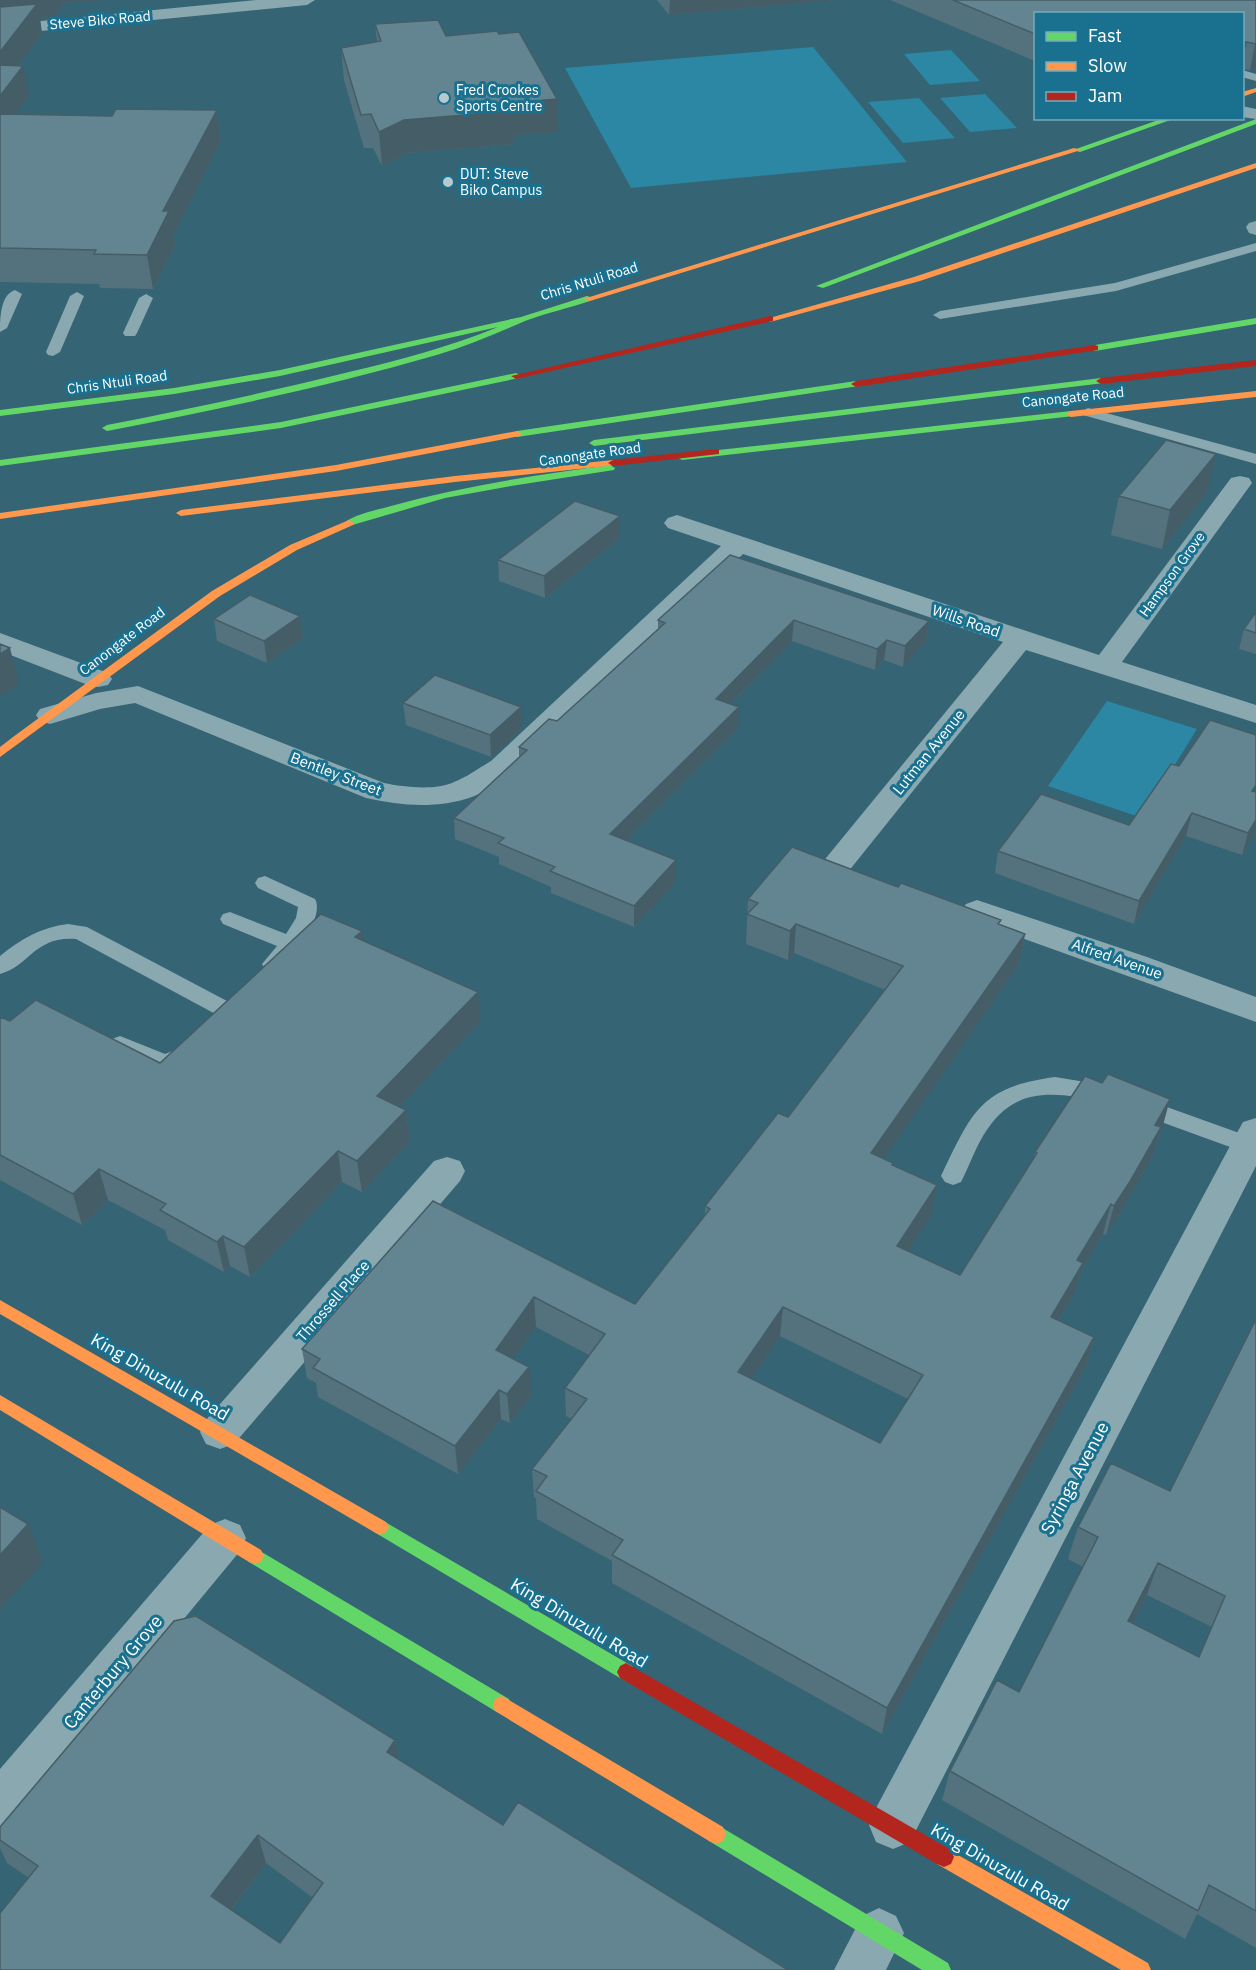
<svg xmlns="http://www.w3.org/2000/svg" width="1256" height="1970" font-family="'IBM Plex Sans',sans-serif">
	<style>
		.green { fill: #2b87a4 }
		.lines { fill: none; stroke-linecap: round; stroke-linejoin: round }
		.lane { fill: #89a8b0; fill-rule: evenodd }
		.street { fill: #89a8b0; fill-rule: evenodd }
		.fast { fill: #63d668; fill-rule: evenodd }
		.slow { fill: #ff974d; fill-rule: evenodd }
		.jam { fill: #b3261e; fill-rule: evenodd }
		.wall { fill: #54727d; fill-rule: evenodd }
		.shaded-wall { fill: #455d66 }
		.building { fill: #628591; stroke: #455d66; stroke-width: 1.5; fill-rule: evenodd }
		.poi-dot { fill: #b8c9ce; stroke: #1a718f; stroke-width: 2 }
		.labels { text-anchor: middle; stroke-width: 6; stroke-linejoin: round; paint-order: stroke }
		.far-street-label { font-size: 14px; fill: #fff; stroke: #1a718f }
		.far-poi-label { font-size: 14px; fill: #fff; stroke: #1a718f; text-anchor: start }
		.street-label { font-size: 15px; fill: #fff; stroke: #1a718f }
		.near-street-label { font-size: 18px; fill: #fff; stroke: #1a718f }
	</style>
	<rect width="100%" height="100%" fill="#356474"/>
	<path class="green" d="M813,47L907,162L631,188L565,68Z
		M951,50L980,81L930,85L904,54Z
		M985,94L1017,128L970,132L940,98Z
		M919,98L955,138L903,143L868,102Z
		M1107,701L1197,729L1142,818L1048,786Z"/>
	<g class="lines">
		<path class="lane" d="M1242,70L1256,74V81L1242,77Z
			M1256,243V251L1116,291L940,319L933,315L940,311L1115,283Z
			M15,290L22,294L7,328L0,332C0,319 0,295 15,290Z
			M77,292L84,296L60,352L53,356L48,355L46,352L70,296Z
			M146,294L153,298L137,333L135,336H125L123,333L139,298Z
			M1088,408L1256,454V464L1083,415L1081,412Z
			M265,876L315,899C325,915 294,961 279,969C274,972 269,970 265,969L262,964L277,946L223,924L220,919L223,914L230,912L286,934L296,918L298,907L258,888L255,883L258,878Z
			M68,924L87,927L227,1001C234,995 238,993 247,996L251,1001C244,1013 235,1021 221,1017L76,939C34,936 30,966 0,974V956C21,939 41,927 68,924Z
			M120,1036L165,1054L185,1046L193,1048L196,1054L193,1060L165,1071L112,1049L109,1044L112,1039Z
			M1055,1077L1104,1085L1112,1087L1115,1093L1112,1099L1104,1101C1053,1093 1014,1084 983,1136C974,1151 969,1167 961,1182L953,1185L945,1182L941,1176C972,1112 980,1087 1055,1077Z
			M1139,1097L1256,1139V1151L1249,1154L1241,1151L1131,1111L1128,1105L1131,1099Z"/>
		<path class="street" d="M257,0H315L307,5L0,35V25Z
			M1242,106L1256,109V119L1242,117Z
			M1256,221V235L1249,233L1246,227L1249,223Z
			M1240,476L1249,478L1252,483L1122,662L1256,705V723L1026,650L848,872L837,875L826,872L822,865L826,858L1003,642L743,554L511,773C499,781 485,792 472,797C437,809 401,806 366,798L135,703L100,709L50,724L40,721L36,715L40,709L96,693L138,686L384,783C404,787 435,791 454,782C467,777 479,768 491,761L721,546L668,528L664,523L668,518L677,515L1099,655L1231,478Z
			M0,633L108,673L112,679L108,685L98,687L88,685L0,651Z
			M977,900L1147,957L1256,997V1022L966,918L961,911L966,904Z
			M1256,1118V1166L910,1842L893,1849L876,1842L869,1825L876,1808L1238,1131L1243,1122Z
			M447,1157L460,1161L465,1171L460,1181L234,1444L220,1449L206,1444L200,1432L206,1420L434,1161Z
			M225,1519L240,1525L246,1538L240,1551L17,1821L0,1828V1769L210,1525Z
			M879,1908L896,1916L904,1933L886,1970H834L862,1916Z"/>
		<path class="fast" d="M1164,118H1176L1080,152L1073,150Z
			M1256,119V124L823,288L816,286Z
			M587,296L590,297V301C569,308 546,313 525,321C497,333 469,345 440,354C331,386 219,409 107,431L102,428L107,425C188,409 269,392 349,372C400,360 449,347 498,327L280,376L174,394L0,416V410L174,388L280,370L521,317Z
			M1256,318V324L1095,351L1090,348L1095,345Z
			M516,373L521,376L519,378L281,428L0,466V460L281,422Z
			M1101,378L1106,381L1104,383L594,446L589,443L594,440Z
			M856,381L861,384L859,386L517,437L512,434L517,431Z
			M1071,411L1074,412V416L682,460L677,457L682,454Z
			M610,465L615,468L614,470L511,486L445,498L349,526L344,523C355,514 377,510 391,506C463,486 536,475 610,465Z
			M380,1519L632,1666L635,1672L632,1678L626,1681L620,1678L374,1532L371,1527L374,1522Z
			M255,1548L509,1699L511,1705L509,1711L502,1714L495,1711L249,1562L246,1556L249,1550Z
			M716,1824L948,1963L951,1970H922L709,1841L706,1834L709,1827Z"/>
		<path class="slow" d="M1256,88V92L1242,97V92Z
			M1074,148L1081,150L590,301L583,299Z
			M1256,163V168L920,281L770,322L766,319L914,277Z
			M1256,391V397L1071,417L1066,414L1071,411Z
			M517,431L522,434L520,436L336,471L0,519V513L336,465Z
			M613,460L616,461V465L455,482L181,516L176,513L181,510L455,476Z
			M349,520L354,523L353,525L297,550L220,596L0,757V747L13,737L212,591L290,545Z
			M0,1300L386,1522L389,1527L386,1532L380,1535L374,1532L0,1314Z
			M0,1395L261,1550L264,1556L261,1562L255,1564L249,1562L0,1410Z
			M502,1696L723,1827L726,1834L723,1841L716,1844L709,1841L495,1711L493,1705L495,1699Z
			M944,1847L1148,1963L1151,1970H1121L937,1864L934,1857L937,1850Z"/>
		<path class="jam" d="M770,316L773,317V321L516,379L511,376Z
			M1095,345L1098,346V350L856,387L851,384L856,381Z
			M1256,360V366L1101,384L1096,381L1101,378Z
			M716,449L719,450V454L613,466L608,463L613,460Z
			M626,1663L951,1850L954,1857L951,1864L944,1867L937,1864L620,1678L617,1672L620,1666Z"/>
	</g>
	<path class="wall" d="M0,0H103L64,3L54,18L40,19L42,33L19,65L29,96L16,114L112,116L217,110L221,141L173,235L175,245L153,289L100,288L99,284L0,282Z
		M657,0H836L669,15Z
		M890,0H1256V68L1250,70L1242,69V14H1035V61Z
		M375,24L446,36L558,132L513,135V144L407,153L382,166L373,148H364L344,80L341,48L377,42Z
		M1207,492L1162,549L1111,535L1119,496Z
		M620,516V538L545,598L499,581L498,560Z
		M1256,612V654L1239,649L1244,629Z
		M300,616L303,638L267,663L217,641L214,619Z
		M658,620L929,621L926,641L903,667L884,660L875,670L792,641L730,704L738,728L626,840L676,860V882L634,927L551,893V887L499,864V857L455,839L454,818L519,757V747L557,721L658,629Z
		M403,703L522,729L491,757L406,725Z
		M1171,764L1256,832L1242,855L1186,836L1134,924L995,873L998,851L1129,825Z
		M748,899L1000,925L1025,934L1019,964L883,1159L893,1163V1166L932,1214L908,1251L960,1275L1033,1160L1035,1152L1162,1129L1159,1135L1152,1157L1121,1212L1106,1235L1103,1234L1081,1271L1075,1292L1059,1320L1094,1337L1086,1366L882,1734L612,1583V1561L537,1519L536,1498L534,1497L532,1469L571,1419L566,1416L565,1388L589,1355L536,1327L513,1358L531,1396L510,1423L501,1419L458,1474L318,1397L316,1383L307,1378L302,1349L433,1201L635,1304L705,1215V1206L788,1117L885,990L794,953L788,960L746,944ZM780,1336L908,1399L880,1443L751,1378Z
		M363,941L480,1022L399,1107L406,1110L410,1141L362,1192L342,1182L250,1277L230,1266L224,1272L168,1240L165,1230L108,1200L82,1225L0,1180V1017L10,1021L160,1063Z
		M1256,1319V1948L1197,1914L1185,1939L942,1800L950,1771L1019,1692L1083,1567L1068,1559L1078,1527L1170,1491ZM1147,1595L1212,1627L1199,1657L1132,1623Z
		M395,1740L398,1760L503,1825L788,1970H0L29,1878L7,1863L0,1848V1827ZM266,1863L313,1898L280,1943L231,1910Z"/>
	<path class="shaded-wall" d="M0,0H103L64,3L54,18L40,19L42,33L0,91Z
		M670,0H836L669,15Z
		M1255,44H1256V68L1250,70Z
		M1245,47L1242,60V48Z
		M23,66L29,96L0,136V96Z
		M557,99L558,132L513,135V144L407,153L382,166L379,132L404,120L510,103Z
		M217,110L221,141L173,235L175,245L153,289L147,255L163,211Z
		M1216,454L1207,492L1162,549L1170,510Z
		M620,516V538L545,598L544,576Z
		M300,616L303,638L267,663L264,641Z
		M794,620L792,641L715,719L716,699Z
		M929,621L926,641L903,667L905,646Z
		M887,640L884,660L875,670L877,649Z
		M10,648L19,684L0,696V654Z
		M521,707L522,729L491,757L490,735Z
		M739,707L738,728L611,855L610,834Z
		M1192,813L1186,836L1134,924L1139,901Z
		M1256,820V832L1242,855L1248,833Z
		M676,860V882L634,927V906Z
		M796,924L794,953L788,960L790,931Z
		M362,931L365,961L355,937Z
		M1025,934L1019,964L867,1183L871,1153Z
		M478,992L480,1022L381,1126L377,1096Z
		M1170,1099L1162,1129L1159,1135L1152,1157L1121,1212L1106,1235L1114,1206L1155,1125Z
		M406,1110L410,1141L362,1192L357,1161Z
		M338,1151L342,1182L250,1277L244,1247Z
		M99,1169L108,1200L82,1225L73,1194Z
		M937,1185L932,1214L893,1275L897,1246Z
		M1111,1204L1103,1234L1081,1271L1075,1292L1044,1346L1051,1317L1077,1260Z
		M223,1236L230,1266L224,1272L217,1242Z
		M534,1297L536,1327L498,1379L496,1350Z
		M783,1307L780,1336L736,1401L738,1372Z
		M1094,1337L1086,1366L882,1734L887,1708Z
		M529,1367L531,1396L510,1423L507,1394Z
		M499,1390L501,1419L458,1474L455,1446Z
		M28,1524L43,1562L0,1609V1555Z
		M1158,1563L1147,1595L1117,1652L1128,1621Z
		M395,1740L400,1769L387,1752Z
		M258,1835L266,1863L221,1923L211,1896Z"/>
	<path class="building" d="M953,0H1256V44L1246,42L1245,47L1242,48V14H1035V34Z
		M37,4L0,52V7Z
		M438,20L446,36L497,31L499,34L519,32L557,99L510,103L512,111L404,120L379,132L371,114L361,115L341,48L381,41L375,24Z
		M0,65L23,66L0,96Z
		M116,109L217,110L163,211H169L147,255L94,254L96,250L0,248V114L112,116Z
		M1166,440L1216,454L1170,510L1119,496Z
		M575,501L620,516L544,576L498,560Z
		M730,555L929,621L905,646L887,640L877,649L794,620L716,699L739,707L610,834L676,860L634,906L550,871L555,867L498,843L504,838L454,818L527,750L519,747L549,719L557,721L665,623L658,620Z
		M250,595L300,616L264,641L214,619Z
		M1256,612V633L1244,629Z
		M0,644L10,648L0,654Z
		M435,675L521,707L490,735L403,703Z
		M1210,720L1256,735V785L1252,791L1256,792V820L1248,833L1192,813L1139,901L998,851L1041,794L1129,825L1171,764L1179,766Z
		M792,847L898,887L901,883L1001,920L998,924L1025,934L871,1153L893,1163L892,1165L937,1185L897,1246L960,1275L1037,1153L1035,1152L1085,1076L1102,1083L1108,1074L1170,1099L1155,1125L1161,1127L1129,1183L1114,1206L1111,1204L1077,1260L1083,1263L1051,1317L1094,1337L887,1708L612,1555L623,1540L536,1491L547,1476L532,1469L587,1399L565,1388L605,1334L534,1297L496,1350L529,1367L507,1394L499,1390L455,1446L313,1368L320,1359L302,1349L433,1201L635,1304L710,1209L705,1206L778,1113L788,1117L903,966L796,924L790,931L747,914L758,903L748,899ZM783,1307L923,1375L880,1443L738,1372Z
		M321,914L362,931L355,937L478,992L377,1096L406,1110L357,1161L338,1151L244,1247L223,1236L217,1242L160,1210L166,1204L99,1169L73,1194L0,1155V1017L10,1021L36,1000L160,1063Z
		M1256,1319V1911L1209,1885L1198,1911L950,1771L997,1680L1019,1692L1098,1537L1078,1527L1111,1463L1170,1491ZM1158,1563L1225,1596L1199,1657L1128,1621Z
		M0,1507L28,1524L0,1555Z
		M196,1616L395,1740L387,1752L503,1825L518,1802L788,1970H0V1913L38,1866L0,1840V1827L174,1621ZM258,1835L323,1883L280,1943L211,1896Z"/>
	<g class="poi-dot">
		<circle cx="444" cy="98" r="6"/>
		<circle cx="448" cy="182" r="6"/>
	</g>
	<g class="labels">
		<g class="far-street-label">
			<text transform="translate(100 20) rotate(-5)" y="5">Steve Biko Road</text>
			<text transform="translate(589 281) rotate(-17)" y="5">Chris Ntuli Road</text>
			<text transform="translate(117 382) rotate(-8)" y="5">Chris Ntuli Road</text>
			<text transform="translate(1073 397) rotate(-6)" y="5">Canongate Road</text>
			<text transform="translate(590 454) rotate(-8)" y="5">Canongate Road</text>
			<text transform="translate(1172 574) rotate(-54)" y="5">Hampson Grove</text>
			<text transform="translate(122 641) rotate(-37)" y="5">Canongate Road</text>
		</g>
		<g class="far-poi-label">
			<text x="456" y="95">Fred Crookes<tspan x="456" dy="16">Sports Centre</tspan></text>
			<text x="460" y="179">DUT: Steve<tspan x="460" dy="16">Biko Campus</tspan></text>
		</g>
		<g class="street-label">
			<text transform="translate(966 621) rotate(19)" y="5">Wills Road</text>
			<text transform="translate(929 752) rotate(-51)" y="5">Lutman Avenue</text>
			<text transform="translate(336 774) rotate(21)" y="5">Bentley Street</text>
			<text transform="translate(1117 959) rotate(19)" y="5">Alfred Avenue</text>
			<text transform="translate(333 1301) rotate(-49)" y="5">Throssell Place</text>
		</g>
		<g class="near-street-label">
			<text transform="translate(160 1377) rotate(30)" y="6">King Dinuzulu Road</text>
			<text transform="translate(1075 1478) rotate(-62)" y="6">Syringa Avenue</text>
			<text transform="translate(579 1623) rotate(31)" y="6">King Dinuzulu Road</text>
			<text transform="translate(113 1672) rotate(-50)" y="6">Canterbury Grove</text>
			<text transform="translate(1000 1867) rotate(30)" y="6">King Dinuzulu Road</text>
		</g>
	</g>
	<rect x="1034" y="12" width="210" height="108" fill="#1a718f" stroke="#76aabc" stroke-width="1.5"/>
	<rect x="1046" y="32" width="30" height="9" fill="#63d668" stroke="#76aabc" stroke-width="1.5"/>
	<text x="1088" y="42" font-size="18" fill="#ffffff">Fast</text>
	<rect x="1046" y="62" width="30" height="9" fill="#ff974d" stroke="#76aabc" stroke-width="1.5"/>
	<text x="1088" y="72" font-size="18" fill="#ffffff">Slow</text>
	<rect x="1046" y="92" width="30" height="9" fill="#b3261e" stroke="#76aabc" stroke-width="1.5"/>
	<text x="1088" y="102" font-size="18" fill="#ffffff">Jam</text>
</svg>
